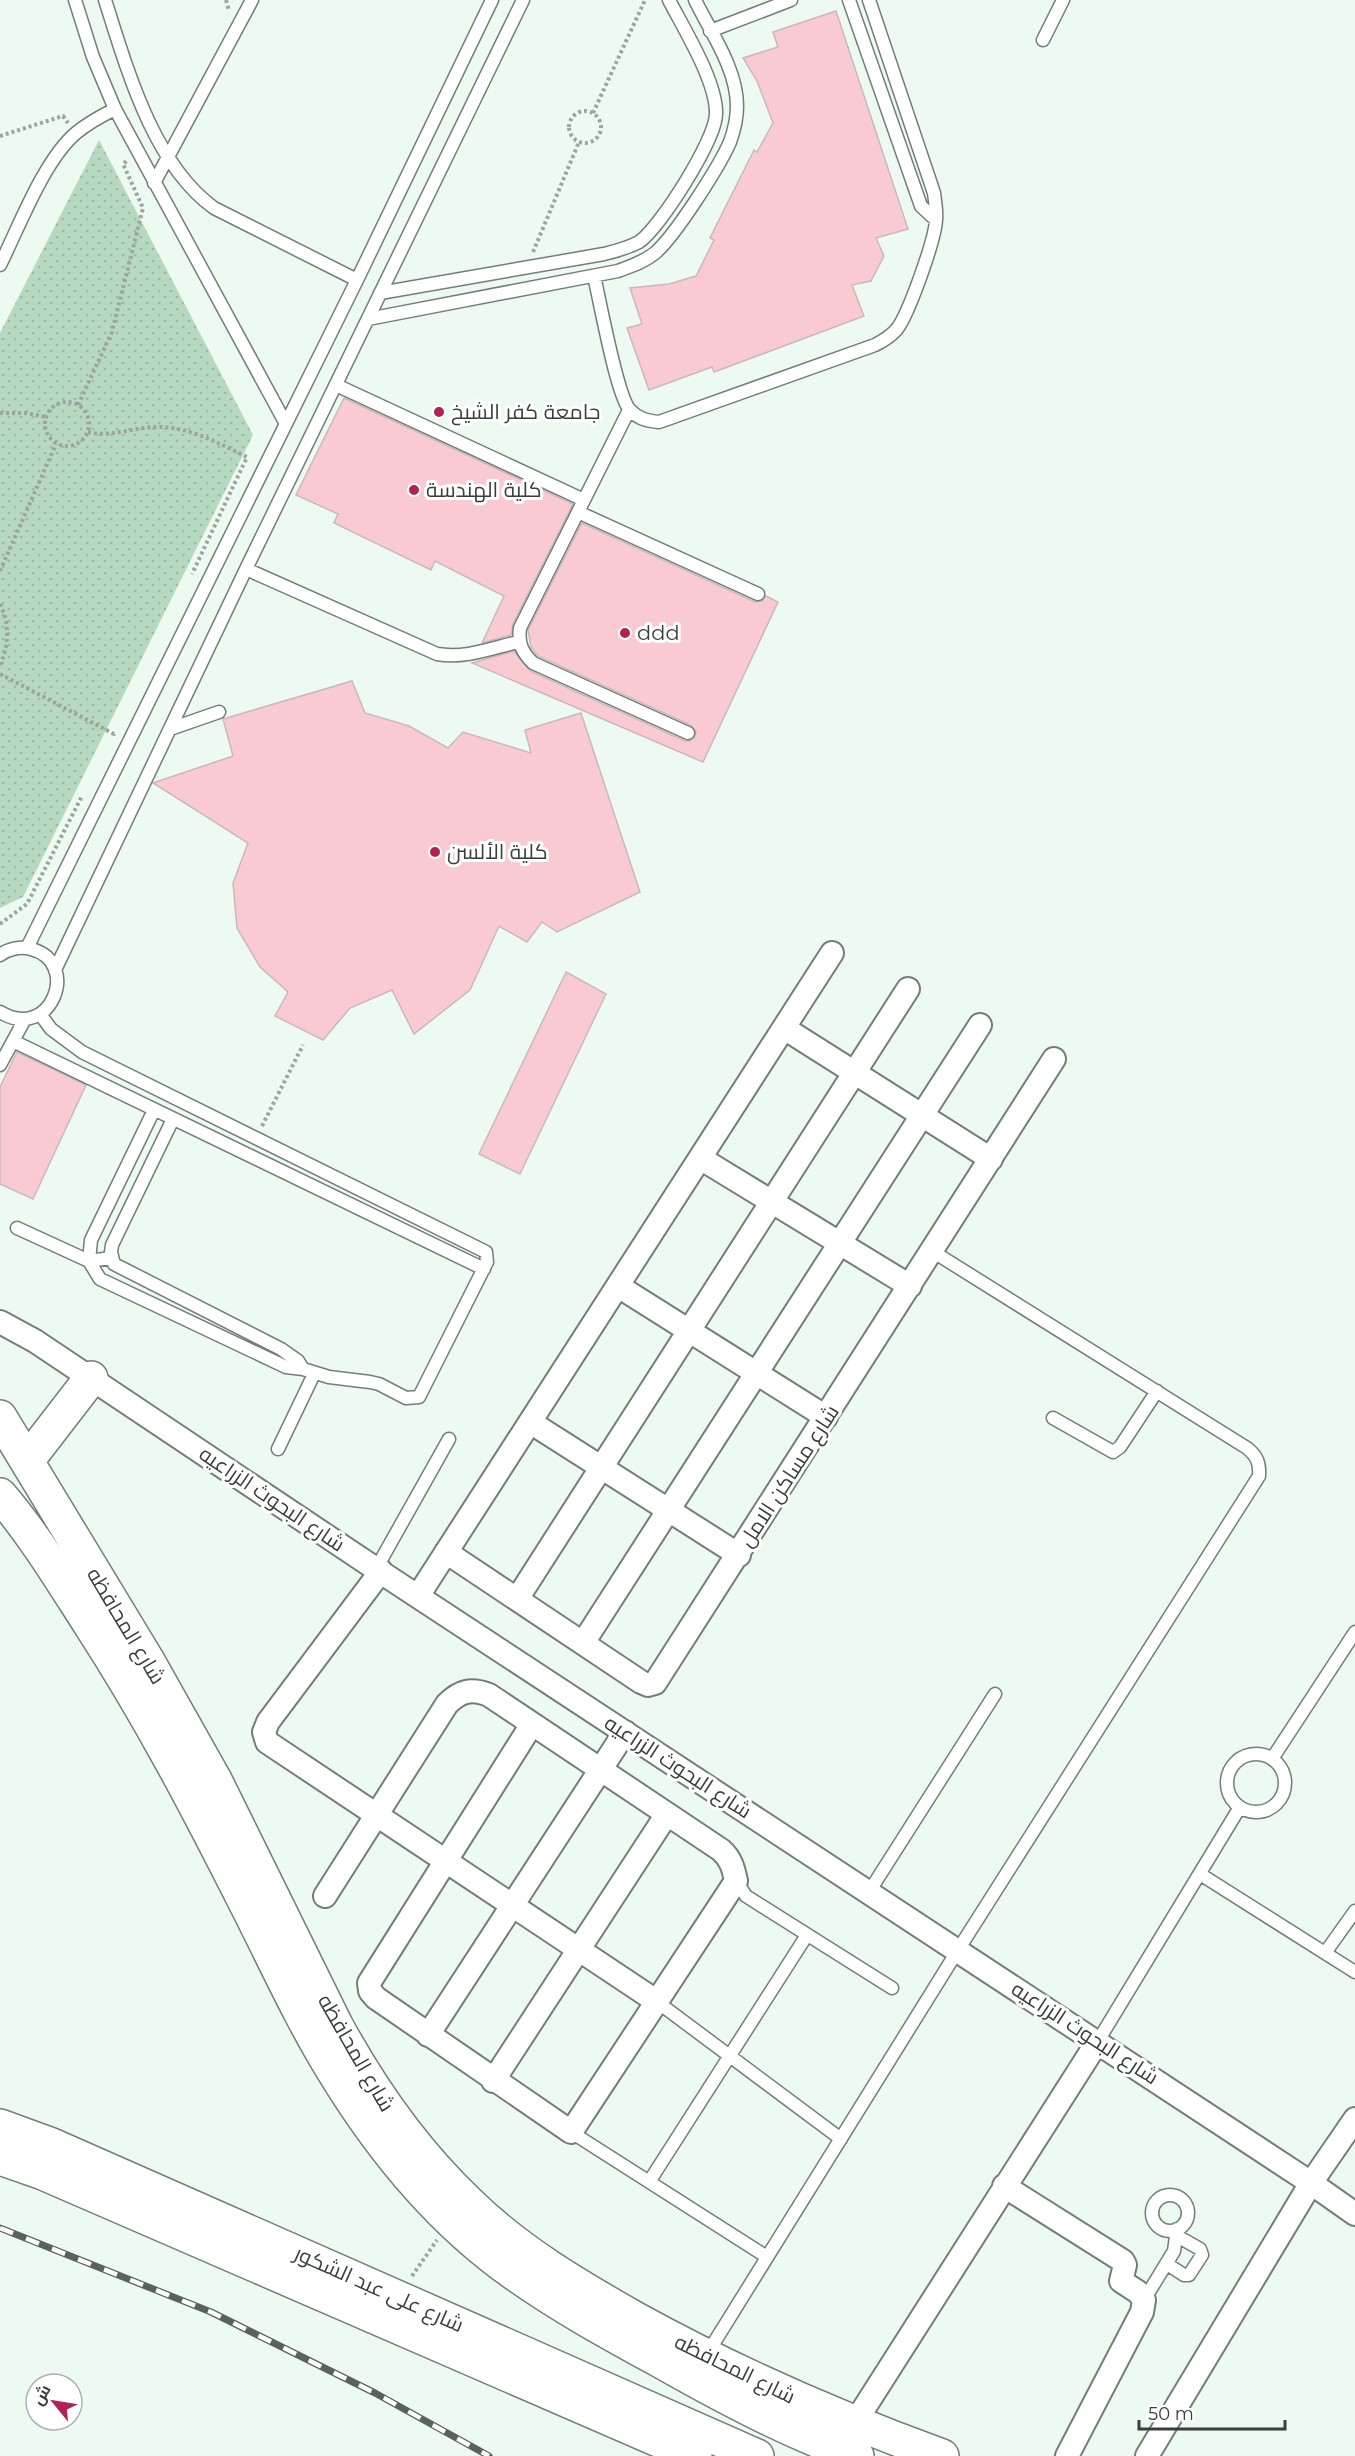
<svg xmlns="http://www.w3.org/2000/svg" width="1355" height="2456" font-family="Montserrat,Cairo,sans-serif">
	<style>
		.park { fill: url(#park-dots) }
		.building { fill: #facad2; stroke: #c9b9bc; stroke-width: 1.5 }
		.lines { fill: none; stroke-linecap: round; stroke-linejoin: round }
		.service-casing { stroke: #737f76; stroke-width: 15 }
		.minor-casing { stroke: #737f76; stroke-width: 26 }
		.secondary-casing { stroke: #737f76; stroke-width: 36 }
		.primary-casing { stroke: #737f76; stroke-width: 36 }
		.path { stroke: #9ba59e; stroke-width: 4; stroke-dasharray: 3 3; stroke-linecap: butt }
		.service { stroke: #fff; stroke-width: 12 }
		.minor { stroke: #fff; stroke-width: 22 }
		.secondary { stroke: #fff; stroke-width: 33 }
		.primary { stroke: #fff; stroke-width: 33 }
		.rail-casing { stroke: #5a625d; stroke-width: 7 }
		.rail { stroke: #fff; stroke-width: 4.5; stroke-dasharray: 14; stroke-linecap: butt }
		.poi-dot { fill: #b12153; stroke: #fff; stroke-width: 2 }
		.labels { text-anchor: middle; stroke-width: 6; stroke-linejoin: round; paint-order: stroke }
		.poi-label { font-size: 21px; fill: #383e3a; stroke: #fff; text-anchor: start }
		.street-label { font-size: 21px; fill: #383e3a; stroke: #fff }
	</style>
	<defs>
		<pattern id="park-dots" width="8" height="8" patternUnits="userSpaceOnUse" patternTransform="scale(1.5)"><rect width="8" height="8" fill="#b7d8c1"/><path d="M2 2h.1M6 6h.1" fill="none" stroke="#9ebaa7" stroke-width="1.8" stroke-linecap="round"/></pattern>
	</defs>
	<rect width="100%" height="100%" fill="#edfaf1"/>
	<path class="park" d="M99,140L253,435L23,897L0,908V333Z"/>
	<path class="building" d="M836,11L908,229L876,238L884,256L871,281L852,285L864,316L714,372L712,367L649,390L627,328L642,324L630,288L669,284L696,276L714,240L710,238L754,150L757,152L773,123L757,81L743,58L778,47L773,32Z
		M344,398L573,504L513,624L511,635L482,643L504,596L435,561L431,570L334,523L338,514L296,495Z
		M582,523L755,602L762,601L766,596L778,602L703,762L472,663L514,651L530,671L685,741H689L695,737L696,732L691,725L538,656L531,647L528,630Z
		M352,681L365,713L409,726L448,748L463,732L531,753L525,730L581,713L640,892L557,932L542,922L527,942L499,926L470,990L414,1034L392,990L350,1008L323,1040L275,1016L288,992L260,967L237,928L233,883L248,843L153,783L233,756L223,719Z
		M566,972L606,994L520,1174L479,1154Z
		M17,1052L86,1085L33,1199L0,1184V1087Z"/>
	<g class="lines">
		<g class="service-casing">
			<path id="service" d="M75,0L93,57L115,109L286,424
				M105,0C127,69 153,164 214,208L357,280
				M849,0L921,206L936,220
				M710,31L791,0
				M1043,40L1063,0
				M154,183L252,0
				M0,265C19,227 44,160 76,133C88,123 101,116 115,109
				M594,276C600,301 617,397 630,410C638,419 648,421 659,422L875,345C883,341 891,336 897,329C909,313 935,240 936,220C937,211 935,202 934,193L869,0
				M380,293L604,254C616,251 628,248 639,242C660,228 716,139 716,114C717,82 684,29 669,0
				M368,319L618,271C631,266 644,262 655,253C675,236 719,167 730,142C734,131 737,119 737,106C737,69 711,33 695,0
				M336,385L584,500
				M629,410L520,628C518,644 522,652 533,663L688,733
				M578,512L758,594
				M246,569L437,654C465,659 492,648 518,642
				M170,729L219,712
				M27,948L357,280L492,0
				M0,955C8,949 20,946 31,949C82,962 51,1043 0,1012
				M55,970L246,569L523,0
				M40,1014L51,1029L82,1052L486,1252L487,1262L419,1397L406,1398L379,1384L370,1382L329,1377L303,1369L286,1367L100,1279L89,1261L91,1240L154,1110
				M13,1041L484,1269
				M0,1065L25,1019
				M173,1119L112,1245L111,1252L114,1264L281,1349L298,1361L303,1369
				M17,1228L89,1261L111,1258
				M1053,1418L1113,1452L1120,1447L1157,1391
				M278,1449L314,1374
				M376,1569L449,1439
				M1227 1783a29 29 0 1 1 58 0a29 29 0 1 1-58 0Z
				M1272,1759L1355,1632
				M1200,1874L1355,1972
				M736,1881L746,1896L892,1988
				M869,1892L995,1694
				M1325,1953L1355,1911
				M656,2001L841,2139
				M1098,2041L1240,1807
				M571,2132L767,2257
				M649,2182L807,1935
				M1152 2213a18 18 0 1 1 36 0a18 18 0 1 1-36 0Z
				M1167,2264L1184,2275H1189L1202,2255L1200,2249L1177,2236
				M1144,2300L1174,2251L1177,2229
				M707,2354L958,1950L1259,1476C1260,1463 1257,1456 1247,1448L932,1251"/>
		</g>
		<g class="minor-casing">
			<path id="minor" d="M784,1028L991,1159
				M700,1158L910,1286
				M618,1286L826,1417
				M0,1322L35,1341L376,1569L1311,2183L1355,2214
				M530,1422L739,1555
				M446,1552L641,1682L648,1685L655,1683L1054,1059
				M381,1571L268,1722L264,1732L267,1742L656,2001
				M418,1596L832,953
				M517,1599L908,989
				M583,1643L980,1025
				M325,1896L447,1704C460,1691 471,1688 489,1695L721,1850C731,1859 733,1867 736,1881L571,2132L376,1998L370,1991L369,1983L532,1724
				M428,2035L625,1732
				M493,2081L667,1814
				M1004,2186L1123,2261L1125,2265L1121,2281L1138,2292L1144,2300L1142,2312L1067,2456
				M854,2424L1098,2041
				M1147,2456L1311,2183L1355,2119"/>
		</g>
		<g class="secondary-casing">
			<path id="secondary" d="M0,2126L52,2145L757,2456
				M0,2158L43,2173L695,2456"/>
		</g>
		<g class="primary-casing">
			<path id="primary" d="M0,1417L148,1661L215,1780L336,2025C372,2091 414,2151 469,2203C518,2251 576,2285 636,2319C736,2374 835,2417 942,2456
				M27,1461L91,1378
				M0,1495C35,1536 62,1581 91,1626C150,1717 198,1809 247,1906C275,1961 301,2019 334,2072C381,2149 441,2222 515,2274C563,2308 613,2335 664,2363C726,2398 790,2432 857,2456"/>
		</g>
		<path class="path" d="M226,0L229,11
			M569 127a16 16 0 1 1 32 0a16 16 0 1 1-32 0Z
			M593,113L645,0
			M0,136L63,116L68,123
			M533,252L579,142
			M45 424a22 22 0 1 1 44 0a22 22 0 1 1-44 0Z
			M78,405L112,332L143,208L123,164L128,160
			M0,413H26L46,417
			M88,432C112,438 136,426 161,427C192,428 220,444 247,457L192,574
			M0,571L56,444
			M0,604C10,624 9,646 0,665
			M0,674L114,734L115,732
			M0,924L27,904L82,796
			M262,1126L303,1045
			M412,2276L437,2240"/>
		<use href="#service" class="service"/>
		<use href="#minor" class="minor"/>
		<use href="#secondary" class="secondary"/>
		<use href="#primary" class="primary"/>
		<g class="rail-casing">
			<path id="rail" d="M0,2228L211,2312L375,2393L489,2456"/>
		</g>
		<use href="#rail" class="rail"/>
	</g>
	<g class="poi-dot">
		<circle cx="439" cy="412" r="6"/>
		<circle cx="414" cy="490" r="6"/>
		<circle cx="625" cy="633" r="6"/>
		<circle cx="435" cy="852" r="6"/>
	</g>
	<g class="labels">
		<g class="poi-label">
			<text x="451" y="419">جامعة كفر الشيخ</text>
			<text x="426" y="497">كلية الهندسة</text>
			<text x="637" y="640">ddd</text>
			<text x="447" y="859">كلية الألسن</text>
		</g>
		<g class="street-label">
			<text transform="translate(789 1476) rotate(-57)" y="7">شارع مساكن الامل</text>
			<text transform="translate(272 1499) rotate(34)" y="7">شارع البحوث الزراعيه</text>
			<text transform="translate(126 1626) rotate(59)" y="7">شارع المحافظه</text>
			<text transform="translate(678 1767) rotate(33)" y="7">شارع البحوث الزراعيه</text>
			<text transform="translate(1085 2033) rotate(33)" y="7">شارع البحوث الزراعيه</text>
			<text transform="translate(356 2053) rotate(60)" y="7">شارع المحافظه</text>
			<text transform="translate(379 2289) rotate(24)" y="7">شارع على عبد الشكور</text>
			<text transform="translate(735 2369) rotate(26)" y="7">شارع المحافظه</text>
		</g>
	</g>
	<g transform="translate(54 2402) rotate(300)"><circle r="28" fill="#ffffff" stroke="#afb2b0" stroke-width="1.5"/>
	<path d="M0-4.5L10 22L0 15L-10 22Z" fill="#b12153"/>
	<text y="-9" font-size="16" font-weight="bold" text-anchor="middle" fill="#383e3a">ش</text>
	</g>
	<path d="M1139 2420v9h146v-9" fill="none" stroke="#383e3a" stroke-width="3"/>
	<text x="1148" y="2420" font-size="18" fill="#383e3a" stroke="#ffffff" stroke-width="4.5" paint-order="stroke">50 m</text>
</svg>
